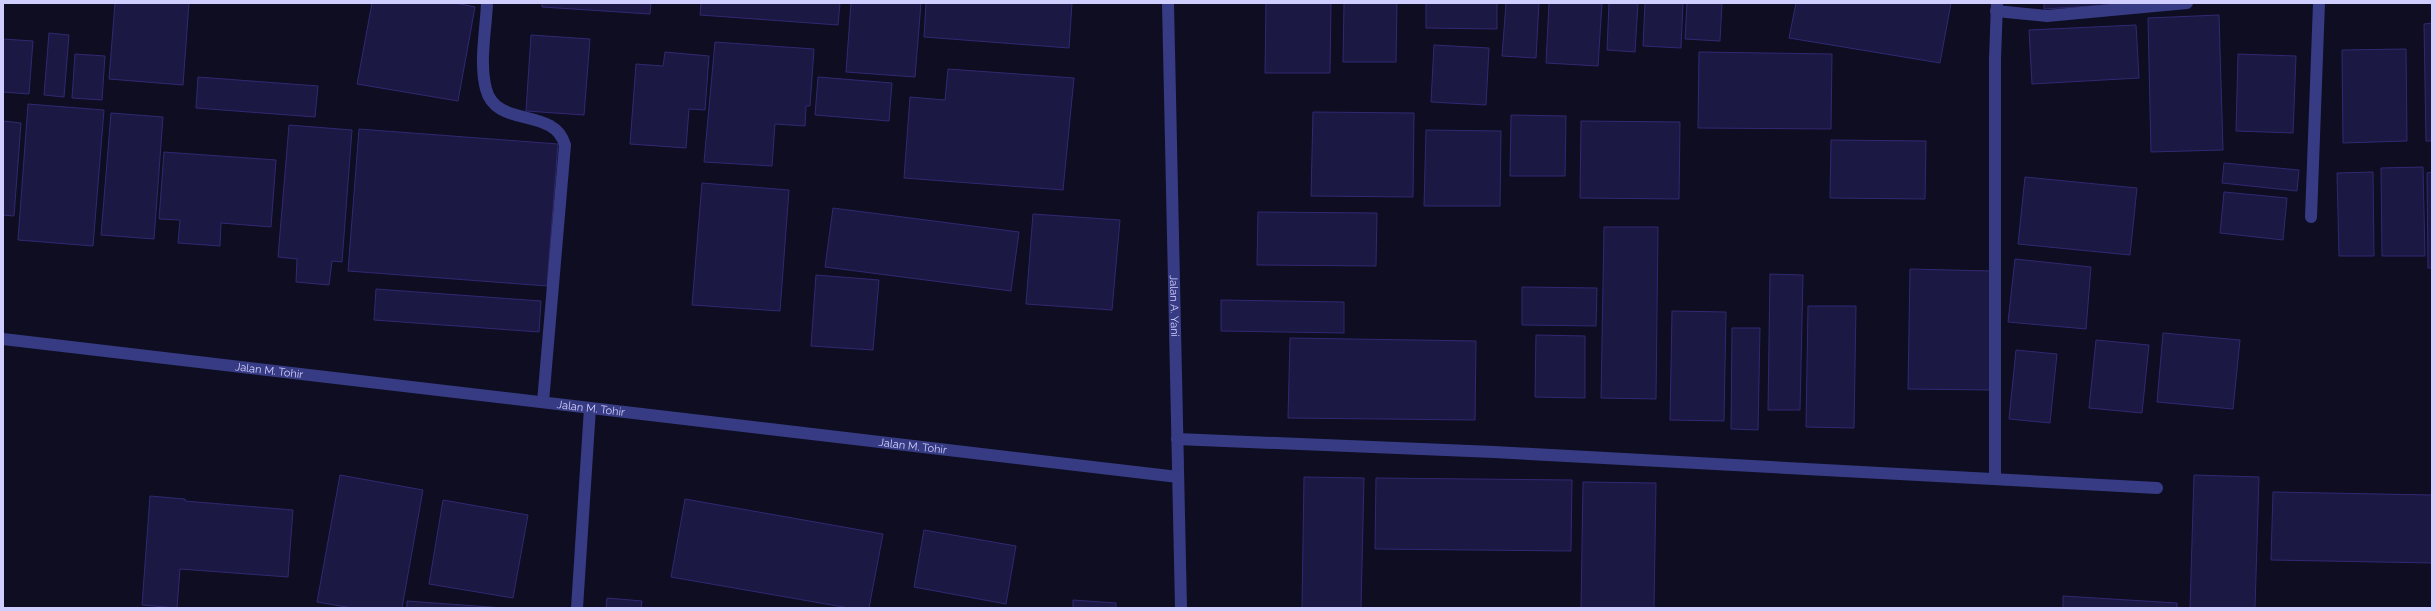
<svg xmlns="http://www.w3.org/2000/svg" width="2435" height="611" font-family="Raleway,sans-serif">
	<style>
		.building { fill: #1c1844; stroke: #302971 }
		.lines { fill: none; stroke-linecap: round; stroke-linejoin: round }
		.minor { stroke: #363b83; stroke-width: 12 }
		.labels { text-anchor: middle; stroke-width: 4; stroke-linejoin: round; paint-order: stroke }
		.street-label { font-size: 11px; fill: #cfceff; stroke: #0e0d22 }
	</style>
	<rect width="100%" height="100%" fill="#0e0d22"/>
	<path class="building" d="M115,3H189L183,85L109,79Z
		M372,3H455L475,7L458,101L357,84Z
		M542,3H651L650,14L542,7Z
		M701,3H840L838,25L700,15Z
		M851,3H921L915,77L846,72Z
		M926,3H1072L1069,48L924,37Z
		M1266,3H1331L1330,73H1265Z
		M1344,3H1397L1396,62H1343Z
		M1426,3H1497V29L1426,28Z
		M1506,3H1539L1536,58L1502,56Z
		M1549,3H1602L1598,66L1546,63Z
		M1609,3H1638L1635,52L1607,50Z
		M1645,3H1683L1681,48L1643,46Z
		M1687,3H1722L1720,41L1685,39Z
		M1796,3H1951L1940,63L1789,38Z
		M2044,3H2124V4L2044,9Z
		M2219,15L2223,150L2151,152L2148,18Z
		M2432,23V141H2426L2424,24Z
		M2136,25L2139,78L2032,84L2029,30Z
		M49,33L69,35L64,97L44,95Z
		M531,35L590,39L584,115L526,111Z
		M3,39L33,41L29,94L3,92Z
		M715,42L814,49L810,106H806L805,126L775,124L772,166L704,162Z
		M1434,45L1489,48L1486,105L1431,102Z
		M2406,49L2407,141L2343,143L2342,50Z
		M665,52L709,56L705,110L689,109L686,148L630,144L636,64L663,66Z
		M1699,52L1832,54L1831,129L1698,128Z
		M75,54L105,56L102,100L72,98Z
		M2238,54L2296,56L2293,133L2236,131Z
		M948,69L1074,78L1063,190L904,178L910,97L945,100Z
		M198,77L318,86L315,117L196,108Z
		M818,77L892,83L889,121L815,115Z
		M28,104L104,110L93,246L18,240Z
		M1313,112L1414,113L1413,197L1311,196Z
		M111,113L163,117L154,239L101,235Z
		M1511,115L1566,116L1565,176H1510Z
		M3,121L21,123L14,216L3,215Z
		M1581,121L1680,122L1679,199L1580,198Z
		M289,125L352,130L342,262L332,261L329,285L296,282L297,259L278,257Z
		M359,129L558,144L547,286L348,271Z
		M1426,130L1501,131L1500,206H1424Z
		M1831,140L1926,141L1925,199L1830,198Z
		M164,152L276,160L271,227L221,223L220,246L178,243L180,220L159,219Z
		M2224,163L2299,170L2297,191L2222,183Z
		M2423,167L2425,256H2382L2381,168Z
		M2373,172L2374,256H2339L2337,173Z
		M2432,172V268H2428L2427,173Z
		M2025,177L2137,188L2130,255L2018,244Z
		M702,183L789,190L780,311L692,305Z
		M2224,192L2287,198L2283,240L2220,233Z
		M833,208L1019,232L1011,291L825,267Z
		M1258,212L1377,213L1376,266L1257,265Z
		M1033,214L1120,220L1112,310L1026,304Z
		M1604,227H1658L1656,399L1601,398Z
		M2015,259L2091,267L2086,329L2008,322Z
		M1910,269L1992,271L1990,390L1908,389Z
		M1770,274L1803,275L1800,410H1768Z
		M816,275L879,280L873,350L811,346Z
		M1522,287L1597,288L1596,326L1522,325Z
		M376,289L541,301L539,332L374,320Z
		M1221,300L1344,302V333L1221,331Z
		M1808,306H1856L1854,428L1806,427Z
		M1672,311L1726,312L1724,421L1670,420Z
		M1732,328H1760L1758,430L1731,429Z
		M2163,333L2240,340L2233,409L2157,402Z
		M1536,335L1585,336V398L1535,397Z
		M1290,338L1476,341L1475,420L1288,418Z
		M2096,340L2149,345L2142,413L2089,408Z
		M2016,350L2057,354L2050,423L2009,419Z
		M340,475L423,490L402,608H352L317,602Z
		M2194,475L2259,477L2255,608H2190Z
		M1304,477L1364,478L1361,608H1302Z
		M1376,478L1572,480L1571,551L1375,549Z
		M1583,482L1656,483L1654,608H1581Z
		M2273,492L2432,495V563L2271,560Z
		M150,496L185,499V501L293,510L288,577L180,569L177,608L142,605Z
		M685,499L883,534L869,608H849L671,577Z
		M443,500L528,515L513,598L429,584Z
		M924,530L1016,546L1006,604L914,587Z
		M2063,596L2177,603V608H2063Z
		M607,598L642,601L641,608H606Z
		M1073,600L1116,603V608H1073Z
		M407,601L504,608H407Z"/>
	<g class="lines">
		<g class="minor">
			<path d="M487,3C486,30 479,62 486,89C496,129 554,106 565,145L543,402"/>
			<path id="s1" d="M1168,3L1181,608"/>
			<path d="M1996,11L2047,16L2187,3"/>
			<path d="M2311,217L2319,3"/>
			<path id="s2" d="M3,339L1178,477"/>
			<path d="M1177,439L1494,452L2157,488"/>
			<path d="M1995,479V59L1997,3"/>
			<path d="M577,608L590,408"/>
		</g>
	</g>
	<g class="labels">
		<g class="street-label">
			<text dy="4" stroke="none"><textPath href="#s1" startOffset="303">Jalan A. Yani</textPath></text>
			<text dy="4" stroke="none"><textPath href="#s2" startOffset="268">Jalan M. Tohir</textPath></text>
			<text dy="4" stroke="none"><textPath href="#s2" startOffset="592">Jalan M. Tohir</textPath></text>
			<text dy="4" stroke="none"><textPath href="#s2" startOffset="916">Jalan M. Tohir</textPath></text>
		</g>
	</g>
	<rect width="2435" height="611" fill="none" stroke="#cfceff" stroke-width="8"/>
</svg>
